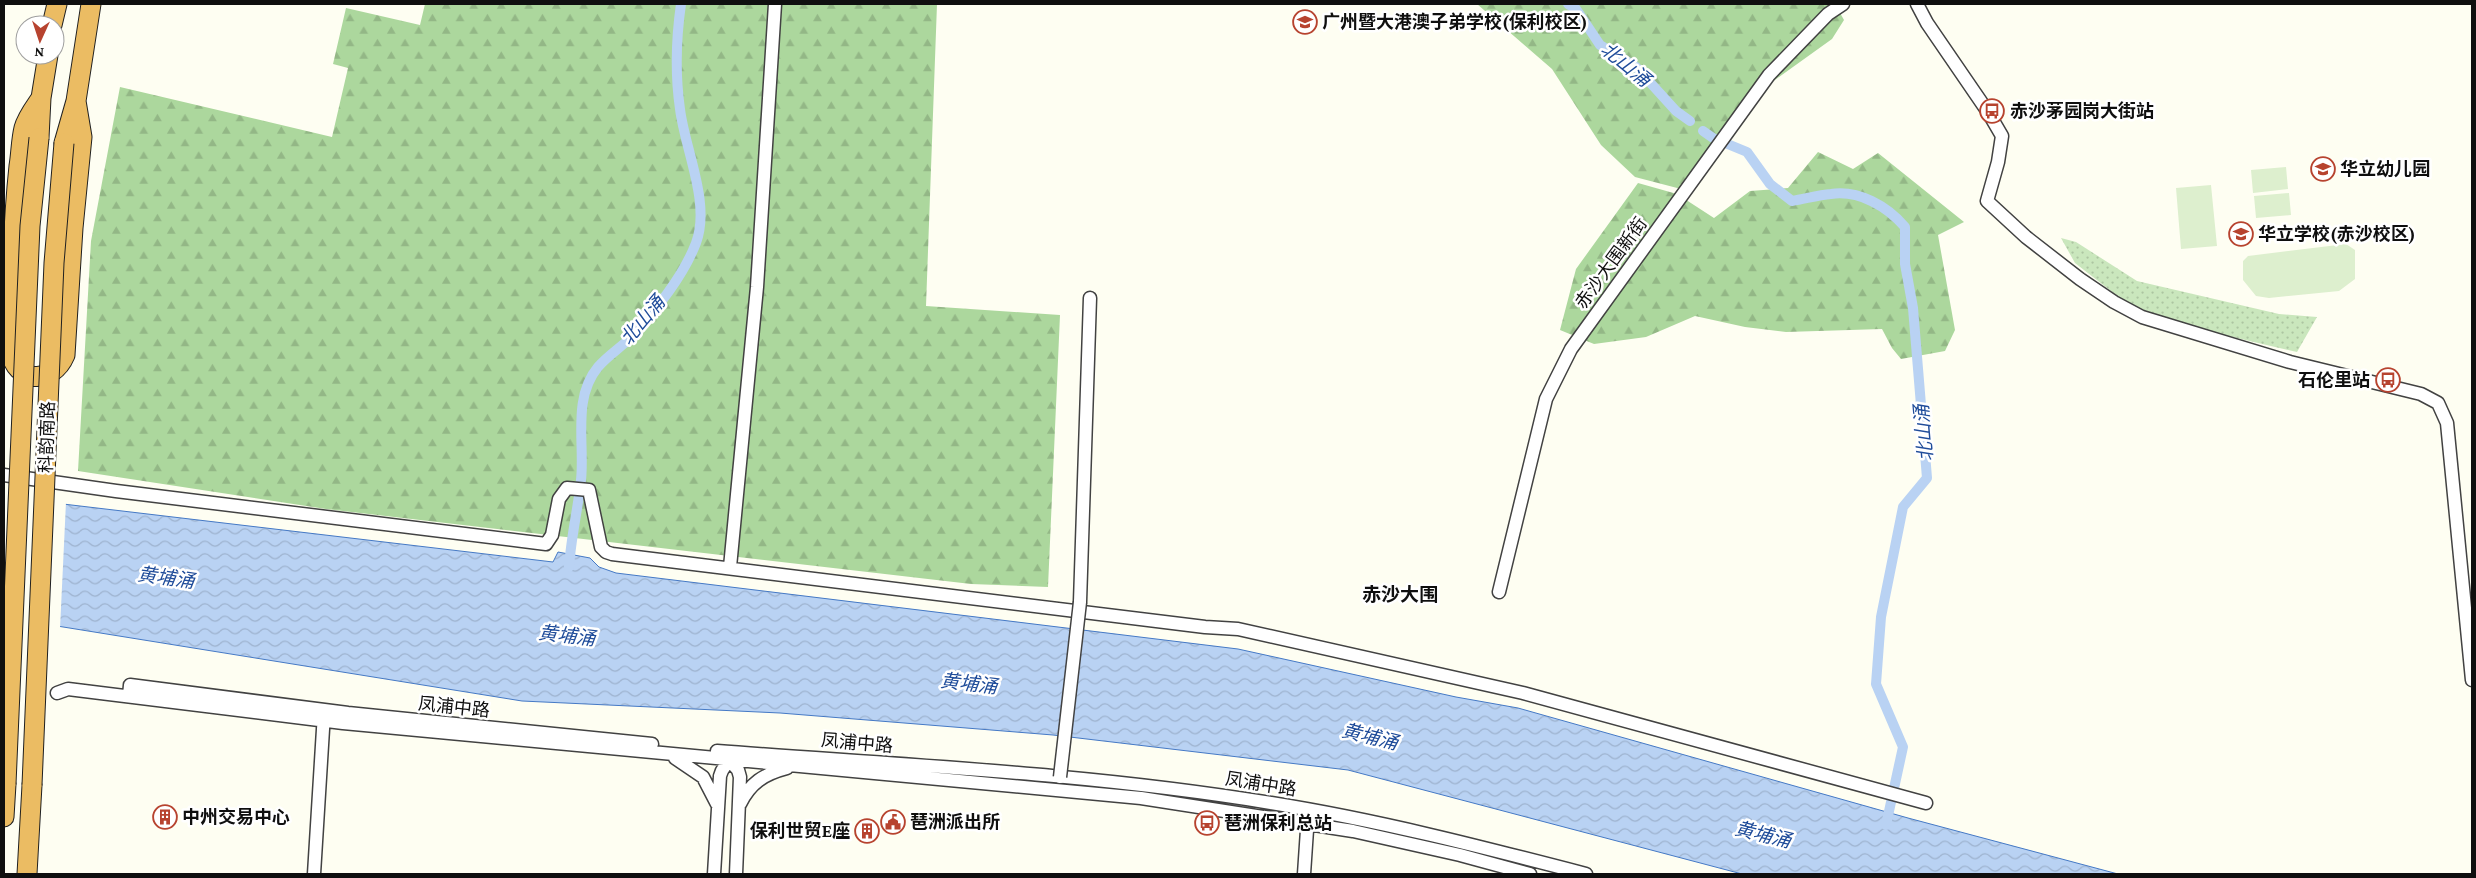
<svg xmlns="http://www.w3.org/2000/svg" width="2476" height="878" font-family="'Crimson Pro','Noto Sans SC',serif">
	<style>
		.green { fill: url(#green-dots) }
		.forest { fill: url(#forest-firs) }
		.pitch { fill: #ddefce }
		.water { fill: url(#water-waves); stroke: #4579c5 }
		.pier { fill: #fefef2 }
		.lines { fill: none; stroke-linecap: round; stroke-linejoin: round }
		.canal { stroke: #b9d2f3; stroke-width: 10 }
		.minor-casing { stroke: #424242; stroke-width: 15 }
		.highway-casing { stroke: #202020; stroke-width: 21 }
		.minor { stroke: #fff; stroke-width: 12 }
		.highway { stroke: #ebbc63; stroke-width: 19 }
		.minor-bridge-casing { stroke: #424242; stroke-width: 15; stroke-linecap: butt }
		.highway-bridge-casing { stroke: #202020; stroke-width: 21; stroke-linecap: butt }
		.minor-bridge { stroke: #fff; stroke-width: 12 }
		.highway-bridge { stroke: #ebbc63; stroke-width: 19 }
		.labels { text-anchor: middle; stroke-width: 5; stroke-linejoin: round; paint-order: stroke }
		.poi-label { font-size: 18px; font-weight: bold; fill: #0f0f0f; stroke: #fff; text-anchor: start }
		.street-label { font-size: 18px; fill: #0f0f0f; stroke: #fff }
		.water-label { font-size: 19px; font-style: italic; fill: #1f4c9a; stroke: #fff }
		.neighbourhood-label { font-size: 19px; font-weight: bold; fill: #0f0f0f; stroke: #fff }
	</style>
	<defs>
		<pattern id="green-dots" width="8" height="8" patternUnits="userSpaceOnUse" patternTransform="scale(1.25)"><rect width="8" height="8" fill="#cae7bd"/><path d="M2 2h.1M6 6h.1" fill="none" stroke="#acc5a1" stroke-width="1.8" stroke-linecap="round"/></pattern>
		<pattern id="forest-firs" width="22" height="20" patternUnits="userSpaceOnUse" patternTransform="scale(1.25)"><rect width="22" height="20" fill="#acd79d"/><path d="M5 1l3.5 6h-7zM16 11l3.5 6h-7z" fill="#93b786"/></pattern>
		<pattern id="water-waves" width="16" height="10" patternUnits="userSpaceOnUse" patternTransform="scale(1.25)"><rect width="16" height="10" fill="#b9d2f3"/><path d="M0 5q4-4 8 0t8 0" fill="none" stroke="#9eb3cf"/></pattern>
	</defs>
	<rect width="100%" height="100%" fill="#fefef2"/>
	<path class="green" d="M2061,238L2076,242L2137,281L2279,314L2317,317L2297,352L2207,331L2129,305L2075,263Z"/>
	<path class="forest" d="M425,4H937L926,306L1060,315L1048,587L971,584L326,509L78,471L91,241L120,87L332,137L348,68L333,64L346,8L420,25Z
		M1477,4H1835L1844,20L1832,39L1747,100L1681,189L1635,177L1601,145L1552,69Z
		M1818,152L1853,169L1878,153L1964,222L1938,235L1955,330L1945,351L1901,359L1892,348L1882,329L1786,332L1745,327L1695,316L1646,337L1594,344L1560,330L1576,269L1638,183L1677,194L1714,218L1750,191L1788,188Z"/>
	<path class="pitch" d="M2286,167L2288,189L2253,193L2251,170Z
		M2211,185L2217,246L2181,249L2176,188Z
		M2289,193L2291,215L2256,218L2254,196Z
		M2346,244L2355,250V279L2339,291L2269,298L2256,296L2243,280V261L2248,256Z"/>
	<path class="water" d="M4,497L553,562L558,552L590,558L599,567L616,573L1238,649L1456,697L1518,708L1908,818L2118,874H1742L1348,770L1053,735L780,713L522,701L57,626Z"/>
	<path class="pier" d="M4,495L66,502L60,629L4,621Z"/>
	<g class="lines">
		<path class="canal" d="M1568,4L1576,9L1600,45L1636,67L1676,111L1690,121
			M1703,131L1713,138L1747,152L1770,184L1792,201C1805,199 1818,195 1831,194C1859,190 1887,206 1905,227V264L1913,308L1927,478L1903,507L1881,617L1876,684L1903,747L1886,825
			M569,567C571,537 578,509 581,480C585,444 572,398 598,367C608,355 622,347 632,336C656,310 683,277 696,243C711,203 685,150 680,109C675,74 676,39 681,4"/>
		<g class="minor-casing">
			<path id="minor" d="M1917,4L1927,23L1988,112L2002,136L1998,162L1987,201L2026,237L2080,279L2114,302L2142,317L2290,362L2421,394L2438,403L2447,423L2472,680
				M4,475L116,491L546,544L552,535L559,499L567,488L589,490L601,547L606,552L612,554L1205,627L1238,629L1523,693L1926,803
				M730,567L757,287L775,4
				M1499,592L1546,399L1571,349L1769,75L1828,14L1843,4
				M1080,602L1090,298
				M57,693L68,689L343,723L1141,798L1353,831L1460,855L1530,874
				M129,696L130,685L348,713L652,744
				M717,751C902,765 1088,773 1271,803C1378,820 1482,847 1586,874
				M675,758L703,777L717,804
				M728,759L738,770L740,777L736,874
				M740,804C750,783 764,774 787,768
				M314,874L324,713
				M714,874L720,776C722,768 728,761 735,759
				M1304,874L1308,815"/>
		</g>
		<g class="highway-casing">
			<path id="highway" d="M52,25L57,4
				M41,98C35,107 27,117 24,128C21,140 21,154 19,166C15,204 13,242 12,281C11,303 7,327 10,350C15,383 52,386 65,355L73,228L82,137L76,101
				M39,138L41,98L48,55
				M64,143L76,101L91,4
				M4,817L6,784
				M27,874L32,785"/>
		</g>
		<use href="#minor" class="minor"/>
		<use href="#highway" class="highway"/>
		<g class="minor-bridge-casing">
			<path id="minor-bridge" d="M1060,777L1080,602"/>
		</g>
		<g class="highway-bridge-casing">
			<path id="highway-bridge" d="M6,784L30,226L39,138
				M32,785L54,263L64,143"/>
		</g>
		<use href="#minor-bridge" class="minor-bridge"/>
		<use href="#highway-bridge" class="highway-bridge"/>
	</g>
	<defs>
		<g id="school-ring" transform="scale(1.25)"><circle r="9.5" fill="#fff" stroke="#b7432f" stroke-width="1.5"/><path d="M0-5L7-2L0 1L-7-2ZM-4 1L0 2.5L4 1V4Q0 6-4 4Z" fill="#b7432f"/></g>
		<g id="bus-ring" transform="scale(1.25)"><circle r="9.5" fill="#fff" stroke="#b7432f" stroke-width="1.5"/><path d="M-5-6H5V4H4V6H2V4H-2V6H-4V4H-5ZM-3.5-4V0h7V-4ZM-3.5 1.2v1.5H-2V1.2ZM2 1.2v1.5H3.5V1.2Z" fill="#b7432f"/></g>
		<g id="building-ring" transform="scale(1.25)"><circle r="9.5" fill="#fff" stroke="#b7432f" stroke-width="1.5"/><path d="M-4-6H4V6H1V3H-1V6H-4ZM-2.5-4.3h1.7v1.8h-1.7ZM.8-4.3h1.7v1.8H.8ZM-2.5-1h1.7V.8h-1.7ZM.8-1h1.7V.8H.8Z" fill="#b7432f"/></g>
		<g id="civic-ring" transform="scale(1.25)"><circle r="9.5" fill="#fff" stroke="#b7432f" stroke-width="1.5"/><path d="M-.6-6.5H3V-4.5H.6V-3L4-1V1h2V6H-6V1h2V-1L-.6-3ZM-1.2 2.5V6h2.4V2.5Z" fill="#b7432f"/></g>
	</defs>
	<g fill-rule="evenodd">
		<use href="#school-ring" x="1305" y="22"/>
		<use href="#bus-ring" x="1992" y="111"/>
		<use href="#school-ring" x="2323" y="169"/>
		<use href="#school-ring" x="2241" y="234"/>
		<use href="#bus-ring" x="2388" y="380"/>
		<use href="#building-ring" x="165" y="817"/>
		<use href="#civic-ring" x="893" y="822"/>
		<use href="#bus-ring" x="1207" y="823"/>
		<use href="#building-ring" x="867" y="831"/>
	</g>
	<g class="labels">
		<g class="poi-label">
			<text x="1322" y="28">广州暨大港澳子弟学校(保利校区)</text>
			<text x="2010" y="117">赤沙茅园岗大街站</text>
			<text x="2340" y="175">华立幼儿园</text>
			<text x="2258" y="240">华立学校(赤沙校区)</text>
			<text x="2370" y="386" text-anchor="end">石伦里站</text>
			<text x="182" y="823">中州交易中心</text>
			<text x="910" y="828">琶洲派出所</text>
			<text x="1224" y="829">琶洲保利总站</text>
			<text x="850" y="837" text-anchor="end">保利世贸E座</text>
		</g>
		<g class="street-label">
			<text transform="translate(1611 263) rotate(-54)" y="6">赤沙大围新街</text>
			<text transform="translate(47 437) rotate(-88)" y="6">科韵南路</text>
			<text transform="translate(454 707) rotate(6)" y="6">凤浦中路</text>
			<text transform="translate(857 743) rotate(5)" y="6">凤浦中路</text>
			<text transform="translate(1261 784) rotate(9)" y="6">凤浦中路</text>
		</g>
		<g class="water-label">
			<text transform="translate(1626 64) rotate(39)" y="7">北山涌</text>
			<text transform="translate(642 320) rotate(-50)" y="7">北山涌</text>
			<text transform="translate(1923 433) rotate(-95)" y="7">北山涌</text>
			<text transform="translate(166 577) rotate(8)" y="7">黄埔涌</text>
			<text transform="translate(567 635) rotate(7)" y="7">黄埔涌</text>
			<text transform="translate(969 683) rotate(7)" y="7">黄埔涌</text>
			<text transform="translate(1370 736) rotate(14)" y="7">黄埔涌</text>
			<text transform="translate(1763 834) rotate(14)" y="7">黄埔涌</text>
		</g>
		<g class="neighbourhood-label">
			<text x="1400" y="601">赤沙大围</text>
		</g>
	</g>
	<rect width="2476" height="878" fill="none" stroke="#0f0f0f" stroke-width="10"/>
	<g transform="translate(40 40) rotate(183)"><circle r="24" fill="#ffffff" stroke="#9f9f9f"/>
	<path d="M0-4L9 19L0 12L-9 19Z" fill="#b7432f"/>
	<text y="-8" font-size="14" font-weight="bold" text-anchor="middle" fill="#0f0f0f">N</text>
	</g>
</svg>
